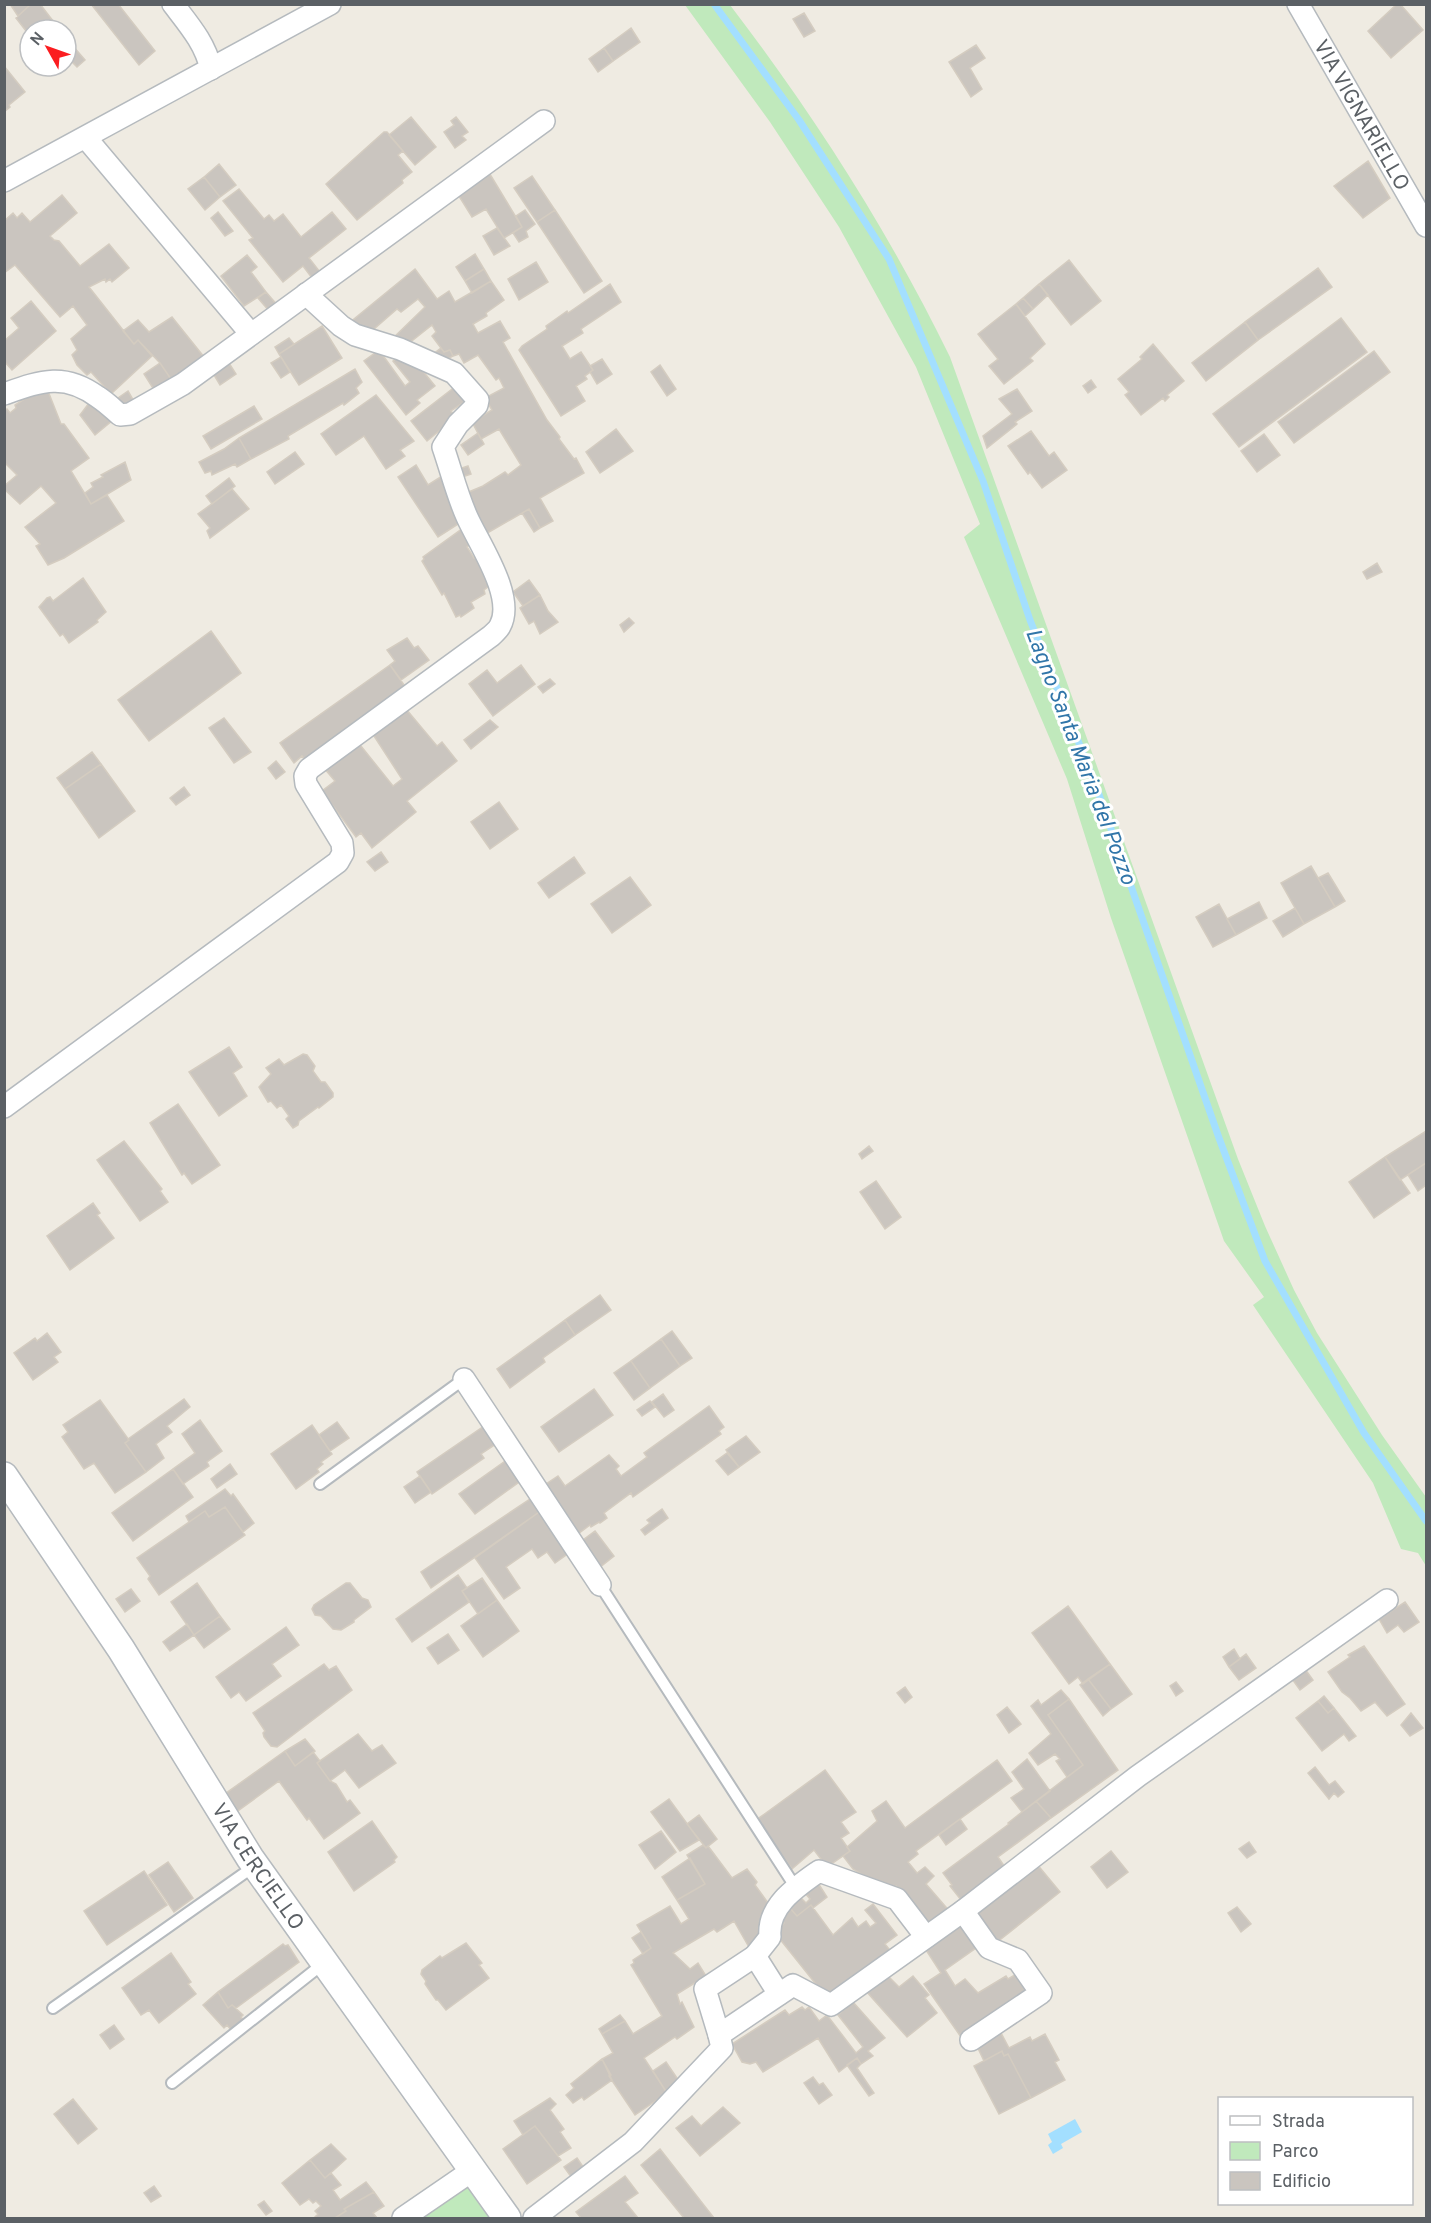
<svg xmlns="http://www.w3.org/2000/svg" width="1431" height="2223" font-family="Overpass,sans-serif">
	<style>
		.green { fill: #c0e9bc }
		.water { fill: #a3dfff }
		.lines { fill: none; stroke-linecap: round; stroke-linejoin: round }
		.stream { stroke: #a3dfff; stroke-width: 7 }
		.building { fill: #cac5bf; stroke: #d4ccc0; stroke-width: 1.5 }
		.service-casing { stroke: #b5babe; stroke-width: 14 }
		.minor-casing { stroke: #b5babe; stroke-width: 24 }
		.tertiary-casing { stroke: #b5babe; stroke-width: 30 }
		.service { stroke: #fff; stroke-width: 10 }
		.minor { stroke: #fff; stroke-width: 21 }
		.tertiary { stroke: #fff; stroke-width: 27 }
		.labels { text-anchor: middle; stroke-width: 6; stroke-linejoin: round; paint-order: stroke }
		.street-label { font-size: 21px; fill: #5b6065; stroke: #fff }
		.water-label { font-size: 22px; font-style: italic; fill: #3176a9; stroke: #fff }
	</style>
	<rect width="100%" height="100%" fill="#efebe2"/>
	<path class="green" d="M685,5H730C814,115 889,232 950,357L1238,1159L1265,1226L1294,1290L1317,1333L1382,1435L1426,1497V1566L1418,1553L1401,1549L1373,1483L1253,1305L1264,1297L1224,1241L1111,918L1067,779L964,537L980,524L916,367L839,227L770,122Z
		M465,2183L498,2218H415Z"/>
	<path class="water" d="M1075,2119L1082,2132L1061,2144L1063,2148L1053,2154L1048,2145L1052,2142L1048,2134Z"/>
	<g class="lines">
		<path class="stream" d="M714,4L799,120L889,259L983,481L1030,620L1096,786L1219,1138L1265,1261L1364,1433L1426,1521"/>
	</g>
	<path class="building" d="M10,4H31L18,16Z
		M31,4H40L60,30H30V36L16,18Z
		M91,4H118L155,51L139,65Z
		M1397,4H1400L1423,30L1391,58L1368,31Z
		M804,13L815,31L804,37L793,19Z
		M631,28L640,42L613,61L604,48Z
		M66,38L85,60L77,67L66,56Z
		M976,45L985,58L970,68L982,89L971,97L949,62Z
		M604,48L613,61L598,72L589,59Z
		M4,66L25,92L9,105L10,107L4,112Z
		M411,117L436,147L415,165L389,135Z
		M456,117L468,132L462,136L466,140L455,148L444,132L454,125L451,121Z
		M384,132H387L403,151L398,155L412,172L402,180L403,183L357,220L326,184Z
		M1368,161L1390,198L1363,218L1334,186Z
		M219,164L236,185L220,197L204,177Z
		M488,171L522,227L504,238L486,209L472,217L457,193Z
		M532,176L555,210L537,222L514,188Z
		M204,177L220,197L205,210L188,189Z
		M239,189L264,219L269,215L274,221L283,214L301,237L332,212L346,229L309,258L320,272L312,278L303,266L283,282L249,240L253,238L223,201Z
		M62,195L77,213L50,236L54,240L59,241L80,266L109,244L129,268L112,282L110,279L106,282L105,279L89,287L134,344L138,340L152,356L111,394L91,372L87,375L77,365L72,355L77,350L71,339L87,325L73,306L60,317L15,265L4,273V221L13,213L17,218L22,213L30,222Z
		M525,210L535,224L526,231L528,237L519,242L513,233L522,227L516,216Z
		M555,210L602,281L584,293L537,222Z
		M218,212L233,231L225,236L211,218Z
		M497,228L510,246L494,255L483,236Z
		M475,254L484,269L465,281L456,267Z
		M247,255L257,267L251,272L266,292L244,306L221,276Z
		M1069,260L1101,301L1071,325L1039,284Z
		M536,262L548,282L519,300L508,279Z
		M1318,268L1332,287L1258,340L1245,322Z
		M415,269L437,299L449,291L455,302L491,281L504,300L486,313L487,316L473,324L478,333L500,321L510,338L503,342L547,420L560,437L559,439L574,459L576,458L584,473L540,498L553,521L540,528L529,509L484,535L464,494L483,486L505,472L508,475L521,465L499,429L481,439L472,422L492,410L485,398L504,388L499,378L496,380L478,355L464,363L459,354L453,356L450,350L444,352L432,336L436,332L432,325L408,344L391,340L425,307L418,299L401,312L397,309L367,335L348,324Z
		M484,269L491,281L472,293L465,281Z
		M610,284L621,302L581,329L583,333L562,346L570,359L581,352L593,370L585,376L587,379L576,386L585,401L561,416L519,350L522,346L547,329L546,326L567,311L568,313Z
		M1039,284L1048,295L1033,309L1023,298Z
		M266,292L278,306L270,312L258,298Z
		M1023,298L1033,309L1025,316L1016,304Z
		M31,301L56,331L12,370L4,361V341L19,328L11,318Z
		M1016,304L1045,344L1030,358L1033,361L1004,384L989,366L998,359L978,334Z
		M172,317L204,357L173,382L160,363L138,340L134,344L123,331L138,320L149,332Z
		M1341,318L1367,352L1239,447L1213,414Z
		M1245,322L1258,340L1206,381L1192,363Z
		M322,326L342,358L299,385L279,354Z
		M289,338L294,344L279,354L275,347Z
		M1153,344L1184,381L1167,395L1169,397L1165,401L1163,398L1141,415L1125,395L1129,392L1118,379L1142,359L1140,357Z
		M441,348L444,352L450,350L453,356L439,364L428,358Z
		M379,350L405,386L410,382L393,361L398,357L418,365L435,386L417,400L420,403L406,415L364,361Z
		M1374,351L1390,372L1294,443L1278,422Z
		M281,357L290,372L281,378L271,363Z
		M602,359L612,374L597,384L590,372L593,370L590,366Z
		M227,360L236,374L220,385L211,370Z
		M160,363L173,382L156,393L144,374Z
		M660,365L676,389L667,396L651,372Z
		M355,369L362,382L356,388L359,393L344,405L343,403L288,436L289,439L251,459L239,438Z
		M1091,380L1096,387L1088,393L1083,386Z
		M456,386L467,400L451,411L456,417L427,441L411,421Z
		M1017,389L1032,411L1015,422L1017,424L987,448L983,436L1012,414L999,399Z
		M48,391L61,424H64L89,458L71,471L91,504L107,495L124,521L64,558L48,565L36,546L40,544L25,527L56,503L41,486L20,504L4,489V486L17,475L4,462V411L7,409L10,413L16,408L15,405L26,398Z
		M128,391L135,403L123,407L117,400L118,398Z
		M376,395L414,441L400,450L405,456L386,469L364,436L336,455L321,434Z
		M89,403L113,420L95,435L80,415Z
		M254,406L262,419L211,449L203,436Z
		M616,429L633,451L600,473L586,452Z
		M1031,431L1049,456L1054,452L1067,470L1042,488L1030,472L1028,474L1008,446Z
		M478,433L484,444L468,455L461,445Z
		M1264,434L1280,455L1257,472L1241,451Z
		M239,438L251,459L237,467L235,464L212,475L211,471L205,473L199,462L224,449Z
		M295,452L304,464L275,484L267,472Z
		M125,462L131,480L91,504L85,493L93,487L91,483L103,477L101,475Z
		M416,465L428,485L447,473L463,521L438,537L398,477Z
		M468,466L471,474L462,477L459,469Z
		M229,478L235,486L212,504L206,496Z
		M232,489L249,509L210,538L207,531L210,528L198,514Z
		M529,509L540,528L534,532L522,513Z
		M466,526L473,542L467,547L474,558L480,556L493,583L484,590L485,594L471,602L474,608L461,617L460,615L456,617L444,593L442,595L422,561L424,559L423,557Z
		M1377,563L1382,572L1367,579L1363,572Z
		M83,578L106,612L97,620L98,622L69,643L63,634L60,636L39,607L47,598L50,597L53,601Z
		M529,580L540,595L523,606L513,592Z
		M540,595L548,611L558,622L540,634L534,621L529,624L520,608Z
		M629,618L634,623L624,632L620,625Z
		M211,631L241,673L149,741L118,700Z
		M407,638L414,648L418,646L429,660L401,680L390,665L395,661L387,650Z
		M390,665L409,692L338,735L304,759L302,756L294,763L280,743Z
		M521,665L535,684L493,716L469,684L487,670L497,683Z
		M550,679L555,684L543,693L538,687Z
		M406,709L437,746L442,742L457,761L407,801L416,812L372,848L361,833L356,837L322,791L335,781L324,768L357,741L393,786L402,779L372,733Z
		M224,718L251,752L234,763L209,728Z
		M490,720L498,727L471,749L464,740Z
		M92,752L101,764L65,789L57,778Z
		M276,761L285,772L276,779L268,768Z
		M101,764L135,811L99,838L65,789Z
		M184,787L190,795L176,805L170,798Z
		M499,802L518,829L490,849L471,822Z
		M381,852L388,862L375,871L367,862Z
		M574,857L585,873L549,898L538,883Z
		M1311,866L1335,907L1304,924L1281,883Z
		M1328,873L1345,901L1335,907L1318,878Z
		M630,877L651,905L612,933L591,904Z
		M1259,902L1267,918L1236,935L1227,919Z
		M1219,904L1236,935L1213,947L1196,917Z
		M1295,908L1304,924L1283,937L1273,921Z
		M229,1047L242,1067L233,1073L247,1096L219,1116L189,1072Z
		M303,1054L307,1055L315,1066L313,1071L321,1082H325L333,1093V1097L319,1108L318,1107L299,1121L298,1125L293,1128L286,1119L289,1116L281,1105L277,1108L271,1101L268,1102L259,1087L271,1074L266,1068L279,1059L284,1065Z
		M178,1104L220,1165L192,1184L184,1173L182,1175L150,1123Z
		M1426,1131V1163L1400,1180L1385,1157Z
		M124,1141L162,1189L160,1191L168,1202L140,1221L97,1160Z
		M869,1146L873,1151L862,1159L859,1154Z
		M1385,1157L1410,1193L1374,1218L1349,1182Z
		M1426,1163V1185L1418,1191L1408,1175Z
		M876,1181L901,1217L885,1229L860,1192Z
		M93,1203L100,1213L97,1215L114,1238L70,1270L47,1236Z
		M600,1295L611,1310L575,1335L565,1320Z
		M565,1320L575,1335L543,1358L545,1362L510,1388L497,1369Z
		M672,1331L692,1358L680,1366L661,1339Z
		M47,1333L61,1352L54,1357L58,1362L33,1380L14,1353L35,1338L37,1341Z
		M661,1339L680,1366L650,1388L631,1361Z
		M631,1361L650,1388L634,1400L614,1373Z
		M594,1389L613,1415L559,1452L541,1427Z
		M663,1394L674,1410L664,1417L652,1402Z
		M184,1399L190,1407L167,1426L172,1432L156,1444L164,1458L146,1472L125,1443L129,1440L128,1439Z
		M100,1400L129,1440L125,1443L146,1472L115,1493L94,1463L84,1469L62,1437L68,1432L63,1425Z
		M650,1401L655,1407L642,1416L637,1410Z
		M709,1406L724,1427L719,1431L721,1434L633,1497L631,1493L604,1513L607,1518L600,1523L599,1522L591,1527L590,1525L574,1537L540,1488L558,1476L565,1486L609,1455L619,1466L616,1469L621,1476L647,1457L644,1453Z
		M200,1420L222,1451L207,1462L209,1466L183,1484L173,1469L195,1453L182,1434Z
		M337,1422L349,1438L330,1451L319,1435Z
		M487,1424L499,1442L481,1454L484,1458L432,1494L417,1472Z
		M312,1425L332,1454L321,1462L323,1464L317,1469L319,1472L296,1489L271,1454Z
		M746,1436L760,1452L739,1467L726,1450Z
		M727,1453L739,1467L728,1475L716,1461Z
		M508,1459L522,1480L475,1514L459,1494Z
		M230,1464L237,1474L217,1488L211,1479Z
		M173,1469L193,1497L133,1541L112,1513Z
		M420,1476L431,1492L415,1503L404,1487Z
		M225,1489L231,1496L233,1494L254,1523L243,1532L225,1507L209,1517L205,1511L189,1522L186,1516Z
		M533,1497L542,1510L431,1588L421,1572Z
		M225,1507L245,1535L159,1595L148,1579L150,1576L137,1558L205,1511L209,1517Z
		M662,1509L668,1518L645,1535L641,1530L650,1523L647,1520Z
		M542,1510L569,1553L555,1563L547,1552L538,1558L532,1549L506,1567L520,1588L504,1599L475,1558Z
		M595,1531L614,1556L599,1568L579,1543Z
		M458,1575L467,1588L462,1591L469,1602L412,1642L396,1619Z
		M482,1578L497,1600L478,1614L462,1591Z
		M197,1583L220,1616L194,1635L171,1602Z
		M346,1583H350L362,1598L368,1600L371,1607L354,1620V1622L341,1630L333,1629L321,1616L315,1615L312,1609L314,1605Z
		M131,1589L140,1601L125,1612L116,1599Z
		M497,1600L519,1631L483,1657L461,1626Z
		M1405,1602L1419,1622L1404,1632L1398,1625L1387,1633L1379,1619Z
		M1068,1606L1110,1664L1083,1684L1078,1677L1069,1684L1032,1633Z
		M220,1616L230,1629L204,1648L194,1635Z
		M187,1624L194,1635L170,1651L163,1642Z
		M286,1627L299,1645L272,1664L281,1676L246,1701L239,1692L231,1698L216,1677Z
		M448,1634L459,1650L438,1664L427,1648Z
		M1364,1646L1405,1704L1387,1716L1375,1702L1361,1711L1350,1698L1342,1692L1328,1672L1350,1657L1348,1655Z
		M1234,1649L1240,1659L1229,1667L1223,1657Z
		M1246,1654L1256,1668L1239,1680L1229,1667Z
		M324,1664L329,1670L336,1666L352,1690L277,1747L271,1746L264,1737L263,1733L265,1731L253,1713Z
		M1110,1664L1132,1694L1111,1709L1088,1679Z
		M1305,1669L1313,1680L1300,1690L1292,1679Z
		M1088,1679L1111,1709L1103,1716L1080,1685Z
		M1176,1682L1183,1691L1176,1696L1170,1686Z
		M905,1687L912,1697L905,1703L897,1693Z
		M1061,1690L1069,1699L1048,1715L1083,1765L1067,1777L1056,1761L1060,1759L1055,1754L1038,1765L1029,1753L1051,1734L1031,1706L1038,1700L1041,1705Z
		M1324,1696L1334,1708L1328,1713L1318,1701Z
		M1069,1699L1118,1770L1051,1818L1036,1801L1083,1765L1048,1715Z
		M1318,1701L1328,1713L1334,1708L1356,1736L1349,1741L1344,1734L1322,1751L1296,1718Z
		M1007,1707L1021,1724L1009,1733L997,1715Z
		M1411,1713L1423,1728L1410,1736L1401,1725Z
		M358,1734L372,1751L382,1745L396,1763L359,1788L345,1770L330,1781L317,1763Z
		M305,1739L315,1751L295,1766L285,1751Z
		M285,1751L295,1766L313,1752L320,1761L317,1763L330,1781L336,1784L347,1802L350,1800L360,1813L324,1839L309,1818L307,1820L279,1781L235,1813L222,1796Z
		M1027,1759L1050,1791L1022,1812L1011,1798L1024,1789L1012,1772Z
		M997,1760L1012,1781L916,1851L918,1854L908,1862L917,1873L925,1867L934,1876L926,1884L951,1913L933,1927L896,1886L887,1892L882,1887L853,1869L843,1856L850,1851L847,1847L877,1821L872,1811L886,1801L905,1828Z
		M1315,1767L1329,1785L1335,1781L1344,1792L1338,1797L1334,1793L1329,1799L1308,1773Z
		M825,1770L856,1812L841,1822L849,1833L841,1838L850,1851L827,1867L814,1850L792,1869L759,1823V1818Z
		M669,1799L699,1840L680,1851L651,1812Z
		M1036,1801L1051,1818L998,1857L1007,1870L965,1905L950,1886L952,1885L943,1873L1009,1824L1008,1823Z
		M699,1815L717,1839L706,1848L687,1824Z
		M960,1819L967,1829L946,1845L939,1835Z
		M372,1821L397,1857L394,1860L395,1862L354,1891L328,1852Z
		M661,1831L676,1852L655,1869L639,1845Z
		M1249,1842L1256,1852L1247,1858L1239,1849Z
		M703,1845L706,1848L708,1846L732,1878L747,1869L757,1882L755,1885L771,1907L764,1912L767,1918L762,1940L750,1949L734,1921L717,1932L714,1929L673,1953L690,1969L698,1963L706,1976L677,1994L680,2004L682,2002L694,2027L677,2039L675,2037L644,2058L667,2093L635,2115L609,2076L611,2075L602,2059L613,2053L602,2034L625,2021L633,2034L662,2016L631,1965L634,1963L633,1960L651,1948L637,1925L670,1906L681,1924L689,1919L677,1900L705,1884L687,1855Z
		M1111,1851L1128,1872L1107,1888L1091,1867Z
		M690,1858L705,1884L677,1900L662,1877Z
		M168,1862L193,1898L174,1912L149,1875Z
		M1036,1863L1060,1892L996,1943L973,1912Z
		M144,1871L167,1905L107,1945L84,1911Z
		M818,1883L827,1897L813,1908L811,1905L797,1916L789,1907L801,1898L806,1903L810,1899L804,1892Z
		M873,1904L897,1935L885,1944L893,1954L827,1998L775,1933L784,1923L777,1916L789,1907L797,1916L811,1905L833,1935L852,1918L858,1927L866,1921L870,1927L876,1923L865,1910Z
		M1237,1907L1251,1924L1241,1932L1228,1913Z
		M957,1921L976,1948L945,1970L955,1986L965,1979L978,1993L1006,1976L1008,1979L1018,1973L1029,1991L1022,2000L961,2037L924,1984L941,1973L924,1947Z
		M641,1932L651,1948L643,1954L632,1938Z
		M466,1943L482,1963L479,1965L489,1978L446,2010L438,2000H436L425,1984L426,1981L421,1974L422,1970L440,1956L442,1958Z
		M283,1944L285,1946L288,1945L299,1962L236,2008L232,2005L228,2008L218,1992Z
		M171,1953L191,1982L188,1984L196,1994L159,2023L149,2010L141,2015L122,1988Z
		M887,1975L899,1987L913,1976L929,1995L925,1998L937,2013L907,2037L866,1991Z
		M218,1992L228,2008L232,2005L243,2015L241,2017L245,2022L232,2031L227,2025L224,2028L203,2005Z
		M853,2002L885,2038L868,2051L873,2056L861,2064L857,2058L839,2072L818,2038L763,2072L756,2062L750,2064L742,2062L732,2044L785,2010L789,2015L802,2007L805,2010L809,2007L819,2021L827,2015L856,2053L863,2047L838,2015Z
		M620,2015L625,2021L602,2034L599,2029Z
		M114,2025L124,2039L110,2049L100,2035Z
		M1000,2031L1009,2048L1030,2037L1032,2041L1045,2034L1059,2060L1055,2062L1065,2080L1031,2098L1008,2054L1004,2056L1002,2051L984,2061L976,2044Z
		M1002,2051L1004,2056L1008,2054L1031,2098L999,2114L974,2066Z
		M857,2058L861,2064L857,2068L874,2093L869,2096L847,2065Z
		M602,2059L612,2080L584,2100L582,2097L573,2103L566,2095L574,2088L571,2084Z
		M666,2062L683,2087L667,2093L653,2071Z
		M813,2077L819,2085L823,2083L832,2095L819,2104L804,2083Z
		M550,2098L556,2104L550,2110L564,2129L560,2132L571,2148L558,2156L535,2126L523,2135L514,2121Z
		M73,2099L97,2129L78,2144L54,2114Z
		M723,2107L740,2123L700,2156L676,2128L692,2116L701,2126Z
		M535,2126L561,2160L527,2184L503,2149Z
		M331,2144L346,2159L325,2178L310,2160Z
		M660,2149L714,2218H684L641,2165Z
		M577,2158L586,2171L574,2181L564,2167Z
		M310,2160L325,2178L331,2173L341,2185L333,2190L340,2200L366,2182L374,2192L344,2209L346,2211L335,2218H314L318,2214L315,2211L321,2206L316,2201L313,2203L309,2199L300,2205L282,2183Z
		M625,2176L638,2193L625,2202L638,2218H581L576,2212Z
		M154,2186L161,2196L151,2202L144,2193Z
		M374,2192L384,2206L373,2213L377,2218H335L346,2211L344,2209Z
		M264,2201L272,2211L266,2215L258,2205Z"/>
	<g class="lines">
		<g class="service-casing">
			<path id="service" d="M320,1484L464,1379
				M600,1585L796,1888
				M53,2008L256,1865
				M172,2083L324,1963"/>
		</g>
		<g class="minor-casing">
			<g id="minor">
				<path d="M173,4C189,25 205,43 211,69"/>
				<path id="s1" d="M1298,4L1426,226"/>
				<path d="M86,138L251,334"/>
				<path d="M4,181L330,4"/>
				<path d="M4,394C41,381 64,372 98,397C106,402 113,409 120,415L130,414L183,384L544,121"/>
				<path d="M4,1107L338,862L343,853L342,843L306,784L305,776L309,769L491,636C494,633 499,629 500,626C516,597 479,544 467,517C457,495 451,470 443,447L458,424L477,405L478,400L454,373L400,349L355,335L341,326L306,294"/>
				<path d="M464,1379L600,1585"/>
				<path d="M963,1911L989,1948L1018,1960L1041,1993L971,2040"/>
				<path d="M755,1956L770,1937C767,1906 796,1887 819,1871L897,1899L926,1937"/>
				<path d="M719,2035L705,1989L755,1956L779,1994"/>
				<path d="M403,2218L473,2170"/>
				<path d="M534,2218L633,2142L722,2048L719,2035L793,1985L831,2005L963,1911L1138,1776L1387,1600"/>
			</g>
		</g>
		<g class="tertiary-casing">
			<g id="tertiary">
				<path id="s2" d="M4,1476L121,1649L250,1858L507,2218"/>
			</g>
		</g>
		<use href="#service" class="service"/>
		<use href="#minor" class="minor"/>
		<use href="#tertiary" class="tertiary"/>
	</g>
	<g class="labels">
		<g class="street-label">
			<text dy="7" stroke="none"><textPath href="#s1" startOffset="128">VIA VIGNARIELLO</textPath></text>
			<text dy="7" stroke="none"><textPath href="#s2" startOffset="466">VIA CERCIELLO</textPath></text>
		</g>
		<g class="water-label">
			<text transform="translate(1082 756) rotate(69)" y="8">Lagno Santa Maria del Pozzo</text>
		</g>
	</g>
	<rect width="1431" height="2223" fill="none" stroke="#5b6065" stroke-width="12"/>
	<rect x="1218" y="2097" width="195" height="108" fill="#ffffff" stroke="#bdbfc1" stroke-width="1.5"/>
	<rect x="1230" y="2116" width="30" height="9" fill="#ffffff" stroke="#bdbfc1" stroke-width="1.5"/>
	<text x="1272" y="2127" font-size="18" fill="#5b6065">Strada</text>
	<rect x="1230" y="2142" width="30" height="18" fill="#c0e9bc" stroke="#bdbfc1" stroke-width="1.5"/>
	<text x="1272" y="2157" font-size="18" fill="#5b6065">Parco</text>
	<rect x="1230" y="2172" width="30" height="18" fill="#cac5bf" stroke="#bdbfc1" stroke-width="1.5"/>
	<text x="1272" y="2187" font-size="18" fill="#5b6065">Edificio</text>
	<g transform="translate(48 48) rotate(310)"><circle r="28" fill="#ffffff" stroke="#bdbfc1" stroke-width="1.5"/>
	<path d="M0-4.5L10 22L0 15L-10 22Z" fill="#fb1d20"/>
	<text y="-9" font-size="16" font-weight="bold" text-anchor="middle" fill="#5b6065">N</text>
	</g>
</svg>
